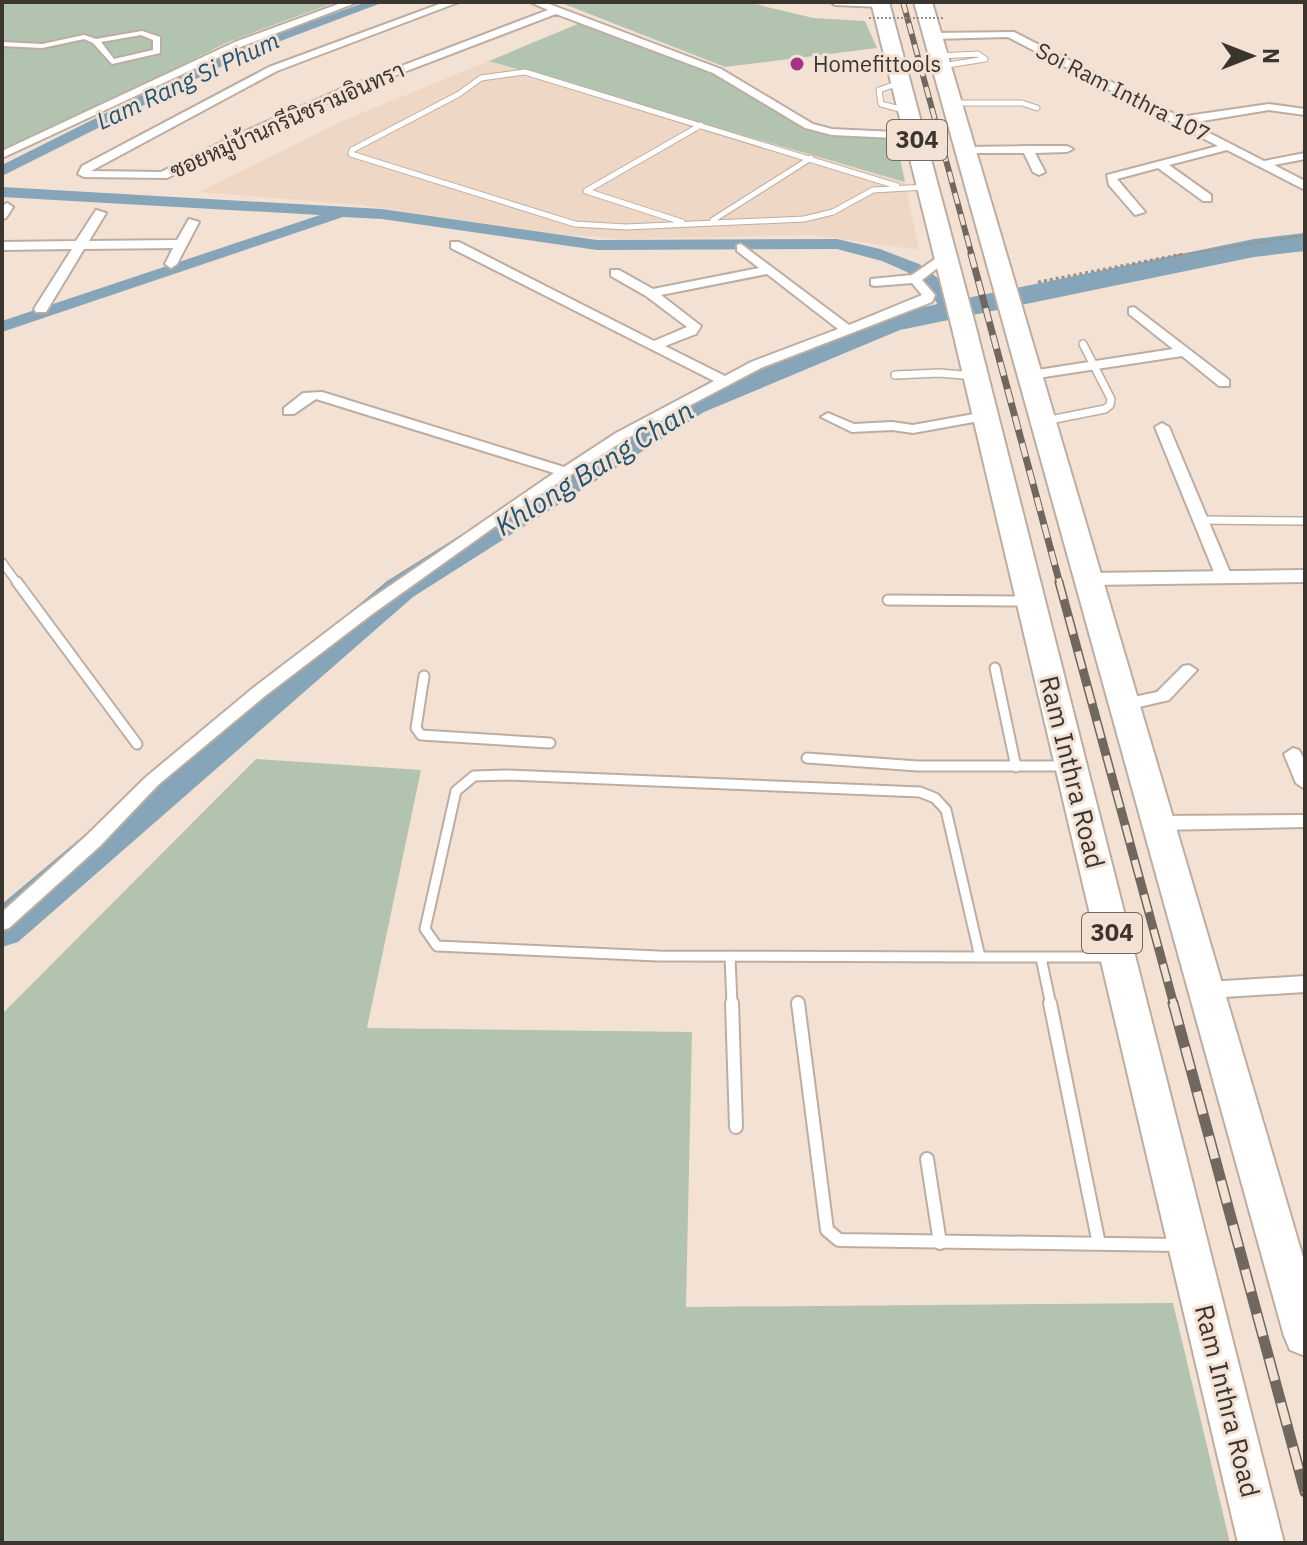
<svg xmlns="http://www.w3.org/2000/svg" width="1307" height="1545" font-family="'IBM Plex Sans',Sarabun,sans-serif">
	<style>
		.built { fill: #eed7c4 }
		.green { fill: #b2c4b0 }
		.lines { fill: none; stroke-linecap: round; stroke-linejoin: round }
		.canal { fill: #86a5b8; fill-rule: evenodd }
		.river { fill: #86a5b8; fill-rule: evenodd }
		.service-far3-casing { stroke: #bdada0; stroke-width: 7 }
		.service-far2-casing { stroke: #bdada0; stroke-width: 10 }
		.service-far1-casing { stroke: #bdada0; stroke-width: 13 }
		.service-casing { stroke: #bdada0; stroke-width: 16 }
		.pedestrian-casing { stroke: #bdada0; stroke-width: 4 }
		.minor-casing { stroke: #bdada0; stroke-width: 4 }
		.tertiary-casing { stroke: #bdada0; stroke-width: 4 }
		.trunk-casing { stroke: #bdada0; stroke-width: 4 }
		.path-far1 { stroke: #9c9086; stroke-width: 2; stroke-dasharray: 2 2; stroke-linecap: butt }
		.path { stroke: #9c9086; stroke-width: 3; stroke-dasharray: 3 3; stroke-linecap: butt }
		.service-far3 { stroke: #fff; stroke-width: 5 }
		.service-far2 { stroke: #fff; stroke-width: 7 }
		.service-far1 { stroke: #fff; stroke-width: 9 }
		.service { stroke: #fff; stroke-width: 12 }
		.pedestrian { fill: #fff; fill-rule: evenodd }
		.minor { fill: #fff; fill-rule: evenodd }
		.tertiary { fill: #fff; fill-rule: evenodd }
		.trunk { fill: #fff; fill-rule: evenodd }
		.rail-far3-casing { stroke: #70675f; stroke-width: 6 }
		.rail-far2-casing { stroke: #70675f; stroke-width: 7 }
		.rail-far1-casing { stroke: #70675f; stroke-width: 9 }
		.rail-casing { stroke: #70675f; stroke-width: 11 }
		.rail-far3 { stroke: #f3e2d4; stroke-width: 4; stroke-dasharray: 11; stroke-linecap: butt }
		.rail-far2 { stroke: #f3e2d4; stroke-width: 5; stroke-dasharray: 14; stroke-linecap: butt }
		.rail-far1 { stroke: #f3e2d4; stroke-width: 6; stroke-dasharray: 18; stroke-linecap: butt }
		.rail { stroke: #f3e2d4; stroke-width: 8; stroke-dasharray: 23; stroke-linecap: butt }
		.path-bridge { stroke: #9c9086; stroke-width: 2; stroke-dasharray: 2 2; stroke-linecap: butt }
		.poi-dot { fill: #a8328a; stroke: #f3e2d4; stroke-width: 3 }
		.labels { text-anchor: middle; stroke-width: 6; stroke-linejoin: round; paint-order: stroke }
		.far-poi-label { font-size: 22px; fill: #3b3530; stroke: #f3e2d4; text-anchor: start }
		.far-street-label { font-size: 22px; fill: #3b3530; stroke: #f3e2d4 }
		.far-water-label { font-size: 24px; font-style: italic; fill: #1f5472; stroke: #f3e2d4 }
		.shield { fill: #f3e2d4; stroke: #726961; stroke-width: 2 }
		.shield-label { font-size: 24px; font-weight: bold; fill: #3b3530 }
		.street-label { font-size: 26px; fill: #3b3530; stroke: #f3e2d4 }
		.water-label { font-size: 28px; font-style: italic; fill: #1f5472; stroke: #f3e2d4 }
	</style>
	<rect width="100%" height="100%" fill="#f3e2d4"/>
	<path class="built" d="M489,61L905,182L919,250L813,235L625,239L557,234L361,205L199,192L340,122Z"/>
	<path class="green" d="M2,2H336L228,42L2,155Z
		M559,2H747L813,18L865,21L877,48L725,67Z
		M580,23L721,77L809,131L843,137L896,139L905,182L489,61Z
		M256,759L421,770L367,1028L692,1032L686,1307L1173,1303L1230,1543H2V1014Z"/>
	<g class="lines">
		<path class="canal" d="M366,2H384L246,54L2,176V165L236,48Z
			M2,187L382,209L597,240L837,239L880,249L919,264L939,279L959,311L956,315H944L927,287L907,272L882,261L837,249L597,250L382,219L343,217L2,332V321L320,215L2,197Z"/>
		<path class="river" d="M1305,233V251L1254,257L900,330L704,412L413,597L18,942L2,947V904L387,581L680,398L880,316L1254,239Z"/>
		<g class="service-far3-casing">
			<path id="service-far3" d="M939,56L978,54L985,59L942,66
				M902,82L879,90L881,104L907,111
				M953,103H1022L1037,108
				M897,186L525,72L481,78L459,94L352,150L351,154L575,224L626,227L804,219L833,212L873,190L926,187
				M586,191L701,125
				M586,191L682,222
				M713,220L811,158"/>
		</g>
		<g class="service-far2-casing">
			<path id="service-far2" d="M895,375L939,373L974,376
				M1045,421L1105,409L1110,405L1111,399L1083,344
				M1201,520L1304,521
				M2,562L18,584"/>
		</g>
		<g class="service-far1-casing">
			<path id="service-far1" d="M17,582L137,744
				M888,600L1026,601
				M995,668L1016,767
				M424,676L416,728L421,735L550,743
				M807,758L918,766H1067
				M658,956L980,957
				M658,956L980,957
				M658,956L437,946L425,929L456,791L474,776L506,775L920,792L935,798L946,810L980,957
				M730,956L732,1005
				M980,957H1111
				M1041,958L1051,1005
				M798,1002V1005"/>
		</g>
		<g class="service-casing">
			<path id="service" d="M732,1003L736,1127
				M798,1003L827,1230L839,1240L1177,1245
				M1050,1003L1099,1244
				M927,1159L940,1243"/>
		</g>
		<g class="pedestrian-casing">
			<path id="pedestrian" d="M142,31L160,37V53L112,64L93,43L84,39L42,48L2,46V42L42,44L84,35L96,39ZM141,35L153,40V50L114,59L101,42Z"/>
		</g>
		<g class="minor-casing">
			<path id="minor" d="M344,2H358L243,46L2,158V151L235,42Z
				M445,2H459L277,71L91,171L161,172L232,137L341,89L548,10L530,2H544L721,69L813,124L832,129L916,133L922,136L916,139L832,135L805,128L713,73L556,14L349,93L240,141L167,178L84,177L78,174L82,166L269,67Z
				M830,2H884L886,4L881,7L835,5Z
				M1014,32L1180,117L1269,104L1305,109V115L1269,110L1190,123L1264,161L1305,153V159L1274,165L1305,181V190L1227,150L1169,165L1211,195V201H1203L1158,168L1117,179L1145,212L1135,215L1109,185L1107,175L1218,146L1008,37L933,39L928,36L933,33Z
				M1028,146H1067L1073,149L1067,152L1035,153L1045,172L1039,175L1033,172L1024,153H966L960,150L966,147Z
				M7,203L13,207L6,218L2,219V206Z
				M96,210L106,213L89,241L177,240L189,219L199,222L177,264L171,268L165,264L173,248L84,249L46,312H36L34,309L72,249L2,250V242L76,241Z
				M451,242H459L654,341L687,327L646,296L611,276V270H619L653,289L759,268L737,251V245L741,244L849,325L922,295L912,283L875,286L871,285V279L912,275L942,254L952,257L922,280L935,295L932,302L761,368L626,439L535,498L371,615L265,696L158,785L100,846L9,928L2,930V912L86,836L146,777L253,688L359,607L554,473L316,399L294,414H284V408L303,393L322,392L564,467L616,433L714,381L451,248ZM767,274L838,329L751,362L725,376L665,346L696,334L701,326L661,295Z
				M1134,307L1229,380V386H1219L1182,356L1031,379L1024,375L1031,371L1173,349L1129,314V308Z
				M985,412L992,416L990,419L913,433L892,430L852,432L821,417L828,413L854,424L892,422L913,425Z
				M1162,423L1169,427L1232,577L1230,580H1218L1216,577L1155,427Z
				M1189,665L1197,670L1169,700L1126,710L1117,704L1120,700L1157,692L1183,666Z
				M1293,748L1299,750L1305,761V789L1296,783L1284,754Z
				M1305,815V827L1159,830L1150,823L1159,816Z
				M1305,976V992L1208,998L1201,996L1198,990L1201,984L1208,982Z"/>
		</g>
		<g class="tertiary-casing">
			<path id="tertiary" d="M1305,570V582L1088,585L1077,579L1088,573Z"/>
		</g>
		<g class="trunk-casing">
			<path id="trunk" d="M871,2H889L975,324L1284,1543H1238L951,324Z
				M914,2H932L1305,1264V1356L1290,1350L1284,1336Z"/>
		</g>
		<path class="path-far1" d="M1173,256L1305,235"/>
		<path class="path" d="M1038,282L1183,254"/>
		<use href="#service-far3" class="service-far3"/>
		<use href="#service-far2" class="service-far2"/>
		<use href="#service-far1" class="service-far1"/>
		<use href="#service" class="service"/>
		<use href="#pedestrian" class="pedestrian"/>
		<use href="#minor" class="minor"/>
		<use href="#tertiary" class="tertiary"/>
		<use href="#trunk" class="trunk"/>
		<g class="rail-far3-casing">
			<path id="rail-far3" d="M903,2L972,256"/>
		</g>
		<g class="rail-far2-casing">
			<path id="rail-far2" d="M971,254L1060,584"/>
		</g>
		<g class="rail-far1-casing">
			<path id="rail-far1" d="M1059,582L1174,1005"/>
		</g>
		<g class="rail-casing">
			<path id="rail" d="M1173,1003L1305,1492"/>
		</g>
		<use href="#rail-far3" class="rail-far3"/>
		<use href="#rail-far2" class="rail-far2"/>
		<use href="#rail-far1" class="rail-far1"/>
		<use href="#rail" class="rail"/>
		<path class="path-bridge" d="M869,18H944"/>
	</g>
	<circle class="poi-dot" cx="797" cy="64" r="8"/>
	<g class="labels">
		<g class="far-poi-label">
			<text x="813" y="72">Homefittools</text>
		</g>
		<g class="far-street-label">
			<text transform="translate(1123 92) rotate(27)" y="8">Soi Ram Inthra 107</text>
			<text transform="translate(287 120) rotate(-24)" y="8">ซอยหมู่บ้านกรีนิชรามอินทรา</text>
		</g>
		<g class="far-water-label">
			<text transform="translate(188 81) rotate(-25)" y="8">Lam Rang Si Phum</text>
		</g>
		<g class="shield">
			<rect x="887" y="120" width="60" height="40" rx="6"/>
			<rect x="1082" y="913" width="60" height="40" rx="6"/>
		</g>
		<g class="shield-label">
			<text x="917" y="148">304</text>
			<text x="1112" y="941">304</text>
		</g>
		<g class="street-label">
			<text transform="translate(1072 772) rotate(76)" y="9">Ram Inthra Road</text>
			<text transform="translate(1227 1401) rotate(76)" y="9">Ram Inthra Road</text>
		</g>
		<g class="water-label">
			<text transform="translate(594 468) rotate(-32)" y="10">Khlong Bang Chan</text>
		</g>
	</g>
	<rect width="1307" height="1545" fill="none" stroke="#3b3530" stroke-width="8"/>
	<g transform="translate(1251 56) rotate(90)" stroke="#f3e2d4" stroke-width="6" paint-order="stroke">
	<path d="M0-6L14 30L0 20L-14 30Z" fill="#3b3530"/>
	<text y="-12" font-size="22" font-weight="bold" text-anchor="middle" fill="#3b3530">N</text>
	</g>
</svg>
